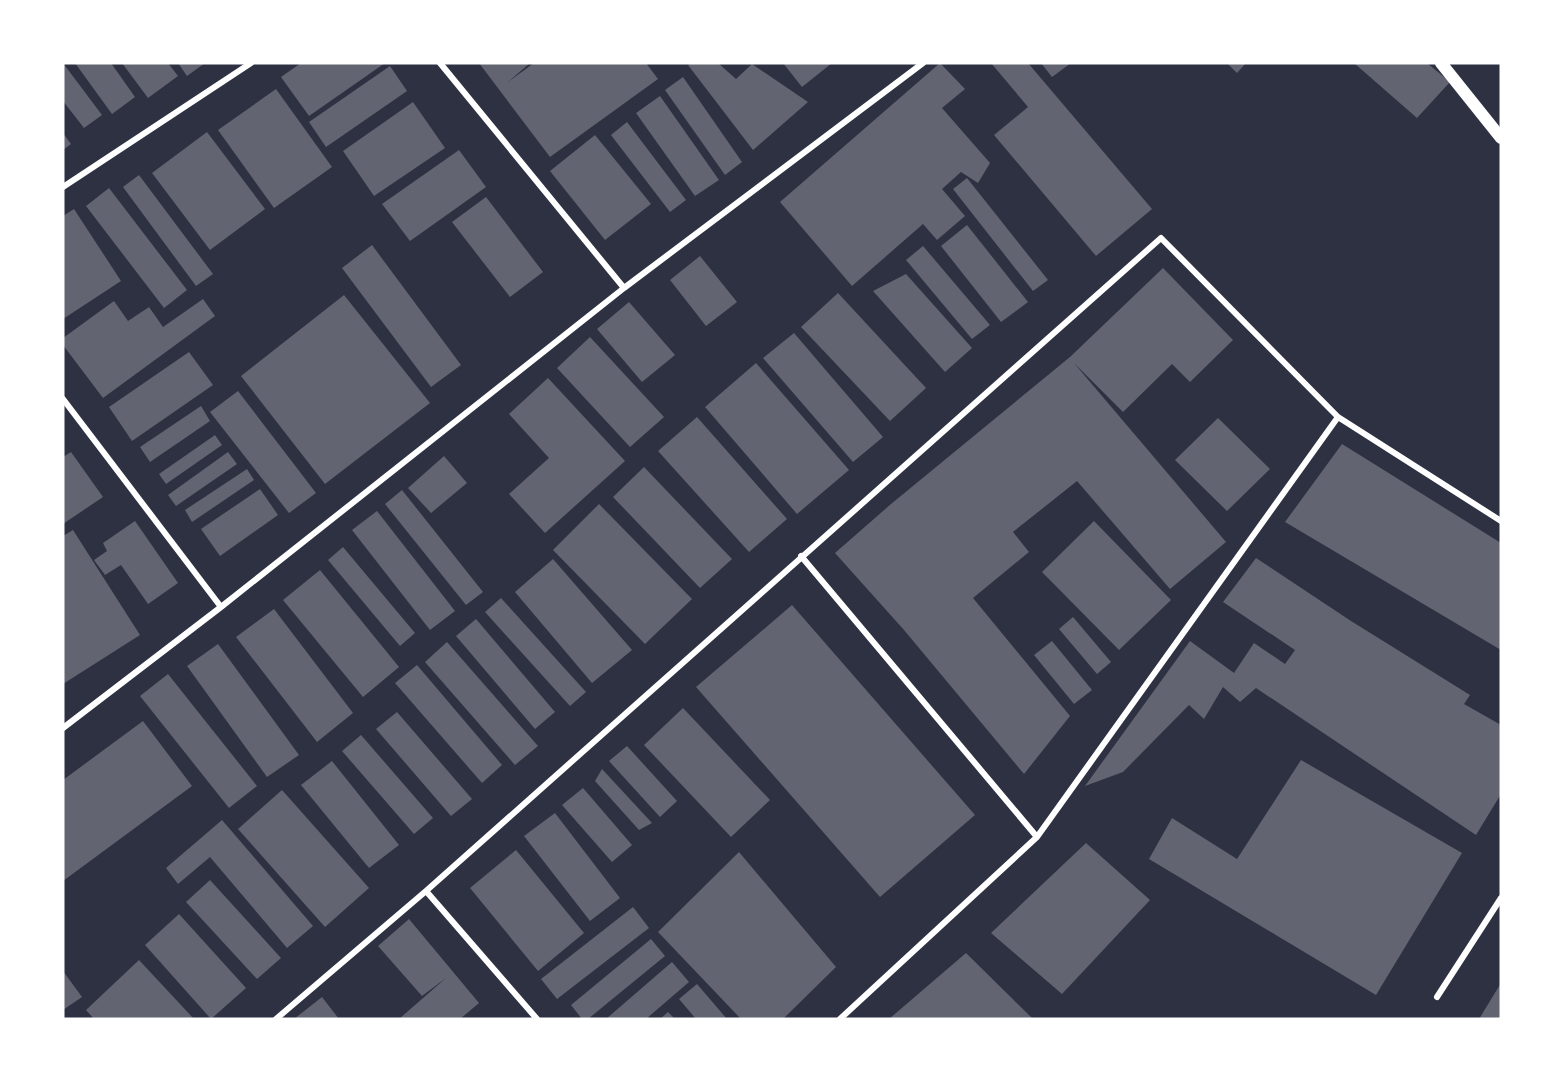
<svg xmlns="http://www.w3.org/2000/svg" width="1564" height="1082" font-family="Mulish,sans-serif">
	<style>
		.building { fill: #626471 }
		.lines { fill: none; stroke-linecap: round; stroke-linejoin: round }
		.minor { stroke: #fff; stroke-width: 6 }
		.secondary { stroke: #fff; stroke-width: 12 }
	</style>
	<rect width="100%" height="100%" fill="#2d3142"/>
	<path class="building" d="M63,63L102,115L84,128L63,101Z
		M75,63H111L135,97L112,114Z
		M122,63H168L178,76L148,98Z
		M178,63H205L187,76Z
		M301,63H385L309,116L281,77Z
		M479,63H530L508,82L534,63H646L658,79L550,157Z
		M692,63H718L736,79L752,64L808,102L753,150L688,65Z
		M783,63H832L802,87Z
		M940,63L965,89L942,108L990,163L978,183L961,172L942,189L965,216L937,240L923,224L852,286L780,202Z
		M991,63H1028L1152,209L1096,256L994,135L1028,107Z
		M1041,63H1071L1052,77Z
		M1227,63H1246L1237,73Z
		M1354,63H1427L1450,82L1417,118Z
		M390,66L407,91L326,147L309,122Z
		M683,77L742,162L725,175L665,90Z
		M276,89L332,167L274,208L218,130Z
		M660,96L719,180L695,196L636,113Z
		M413,102L445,148L374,196L343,151Z
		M627,122L686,200L670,212L611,135Z
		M207,132L265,209L210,250L152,173Z
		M63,133L71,144L63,150Z
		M595,135L651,204L605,240L550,171Z
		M459,150L486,187L410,241L382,204Z
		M139,175L213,274L196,286L123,187Z
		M967,178L1048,280L1033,291L953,189Z
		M109,188L187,290L164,308L86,206Z
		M486,197L543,272L510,297L452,222Z
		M74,209L121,281L63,319V216Z
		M967,225L1028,302L1001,322L941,246Z
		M372,245L461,365L431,387L342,268Z
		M923,246L990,325L972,339L906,260Z
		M700,256L737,302L706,326L670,280Z
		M1163,268L1233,340L1190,382L1172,364L1123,412L1074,363L1226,542L1170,589L1077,481L1013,532L1029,552L973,598L1070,716L1024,774L904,630L835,553L891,504L1070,357Z
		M906,274L972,348L945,372L873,291Z
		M838,293L926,388L890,421L801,327Z
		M344,295L430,403L325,484L241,376Z
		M203,299L215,316L103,398L63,345V338L114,301L128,321L149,307L163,327Z
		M629,302L675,355L642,382L597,329Z
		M794,333L883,437L853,462L763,358Z
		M590,337L664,417L630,447L557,368Z
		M189,352L213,385L132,441L109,407Z
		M756,363L849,470L797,514L705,407Z
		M548,378L625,461L545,533L509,494L549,458L509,414Z
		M238,391L316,493L289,513L210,412Z
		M201,406L210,421L150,462L140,447Z
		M697,417L787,519L749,552L658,451Z
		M1218,418L1270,469L1227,511L1175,460Z
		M215,435L222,445L166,484L159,474Z
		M1342,444L1501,543V650L1285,522Z
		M71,452L103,497L63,524V457Z
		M228,452L237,464L176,506L168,495Z
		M444,456L467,483L431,513L408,488Z
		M644,467L732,559L700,588L613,497Z
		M247,469L254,480L192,522L185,510Z
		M260,489L278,515L220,556L201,529Z
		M402,490L483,592L466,605L385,504Z
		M599,504L692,599L645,644L553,550Z
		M377,511L455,611L430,630L352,530Z
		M135,521L178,583L148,604L121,565L105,575L94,560L107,551L103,543Z
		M1094,521L1171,600L1119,650L1042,572Z
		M73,530L140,635L63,684V536Z
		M343,547L415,633L400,646L328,560Z
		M1256,558L1351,621L1470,695L1464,704L1501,725V794L1476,835L1256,688L1240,702L1223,687L1204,719L1189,705L1123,772L1085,786L1190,641L1234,673L1254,643L1285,664L1295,650L1223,602Z
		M553,559L632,650L592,683L515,592Z
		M320,570L399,667L363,697L283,600Z
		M501,598L586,692L570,706L485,612Z
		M792,605L975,815L880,897L696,687Z
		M274,609L353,713L317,742L236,637Z
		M1073,617L1111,662L1097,674L1059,629Z
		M476,619L555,712L535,729L456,636Z
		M1052,641L1092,690L1074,704L1034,655Z
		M447,642L538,746L515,765L425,662Z
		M218,644L299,755L267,777L187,666Z
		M417,665L502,765L482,783L395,683Z
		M168,674L257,786L229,808L140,696Z
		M683,708L770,800L731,837L644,745Z
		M397,712L472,799L451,816L376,729Z
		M143,721L192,786L63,881V780Z
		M361,735L433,818L414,834L342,751Z
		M627,746L677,801L660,817L609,761Z
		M1301,760L1462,853L1376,995L1149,859L1172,818L1237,859Z
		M332,761L399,845L369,868L301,785Z
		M602,769L652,823L639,830L595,781Z
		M583,788L632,845L612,862L562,805Z
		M282,790L369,888L325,927L238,829Z
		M555,813L620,898L590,921L524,836Z
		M222,820L313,926L287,948L210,857L178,884L166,868Z
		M1086,843L1150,900L1062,994L991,933Z
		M516,850L584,933L538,971L470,888Z
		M739,852L836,967L783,1019H741L658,932Z
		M210,880L281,958L257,979L186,902Z
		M633,907L649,928L557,999L541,979Z
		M179,914L246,988L211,1019L145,945Z
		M409,919L479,1003L460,1019H399L446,978L422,996L378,946Z
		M651,939L665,956L588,1019H582L571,1005Z
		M966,953L1032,1018L889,1019Z
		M139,960L194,1019H94L86,1010Z
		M672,962L689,982L646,1019H606Z
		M63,971L82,997L63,1010Z
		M1501,983V1019H1479Z
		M697,984L727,1019H696L679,999Z
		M322,997L339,1019H294Z
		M668,1012L675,1019H660Z"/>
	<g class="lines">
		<path class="minor" d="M440,63L624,288
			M63,187L251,63
			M63,399L221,607
			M801,556L1037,837
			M63,728L221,607L624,288L923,63
			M426,891L537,1019
			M1437,997L1501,898
			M276,1019L426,891L1161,238L1338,417L1501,521
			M840,1019L1037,837L1338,417"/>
		<path class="secondary" d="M1441,63L1501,138"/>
	</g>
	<rect width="1564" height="1082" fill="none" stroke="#ffffff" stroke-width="129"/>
</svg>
